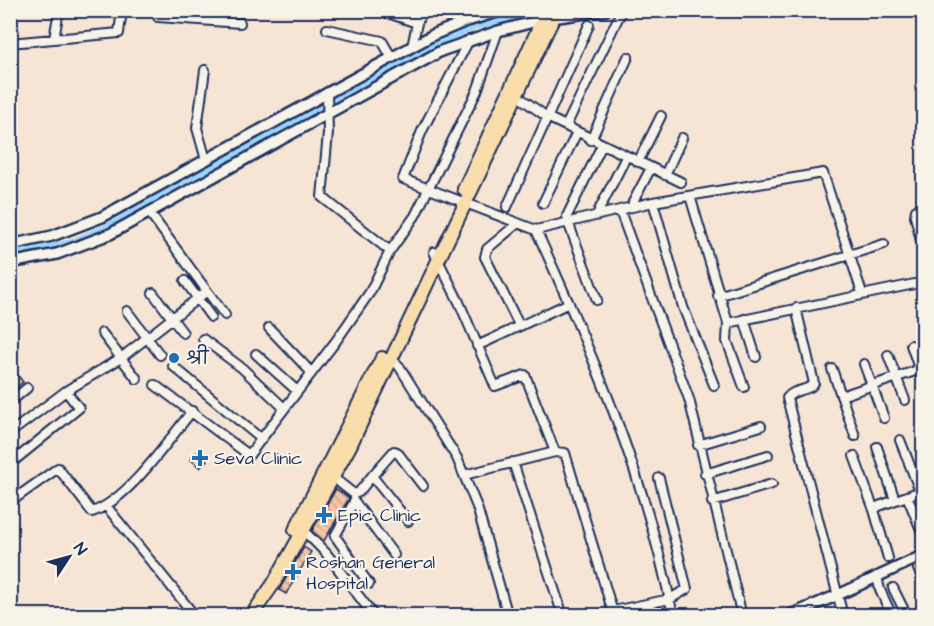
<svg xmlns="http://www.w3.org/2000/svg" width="934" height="626" font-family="'Architects Daughter','Playpen Sans Deva',sans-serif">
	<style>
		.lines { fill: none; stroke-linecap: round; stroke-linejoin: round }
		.canal { stroke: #9dd6fd; stroke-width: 8 }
		.building { fill: url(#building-back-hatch); stroke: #1b2f5e; stroke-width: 1.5 }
		.minor-casing { stroke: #1b2f5e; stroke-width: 12 }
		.tertiary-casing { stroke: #1b2f5e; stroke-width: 14 }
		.primary-casing { stroke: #1b2f5e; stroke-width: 16 }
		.minor { stroke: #f7f3e8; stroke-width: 8 }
		.tertiary { stroke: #f7f3e8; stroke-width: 9 }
		.primary { stroke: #f9deab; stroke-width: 12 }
		.poi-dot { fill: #1f6fb2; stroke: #f7f3e8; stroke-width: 2 }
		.labels { text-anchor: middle; stroke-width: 4.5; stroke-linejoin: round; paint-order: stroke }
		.poi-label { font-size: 18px; fill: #1b2f5e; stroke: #f7f3e8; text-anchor: start }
	</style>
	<defs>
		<pattern id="building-back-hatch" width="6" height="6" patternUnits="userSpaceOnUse" patternTransform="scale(1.5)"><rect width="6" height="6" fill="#f5c5a5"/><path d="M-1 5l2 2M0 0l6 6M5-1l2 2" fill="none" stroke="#d1aa90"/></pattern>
	</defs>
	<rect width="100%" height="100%" fill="#f6e5d4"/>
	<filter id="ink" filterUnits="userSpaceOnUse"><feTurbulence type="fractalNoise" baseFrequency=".0167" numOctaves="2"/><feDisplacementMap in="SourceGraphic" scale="12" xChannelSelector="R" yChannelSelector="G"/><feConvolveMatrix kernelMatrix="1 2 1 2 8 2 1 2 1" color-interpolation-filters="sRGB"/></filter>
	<g filter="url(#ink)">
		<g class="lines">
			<path class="canal" d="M10,256L72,243L106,228L430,46L474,26L544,10"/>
		</g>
		<path class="building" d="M17,374L23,382L10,392V379Z
			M197,452L207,460L200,468L190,459Z
			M336,489L349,498L324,541L312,531Z
			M304,547L311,552L286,594L279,590Z"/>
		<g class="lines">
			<g class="minor-casing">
				<path id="minor" d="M379,10L417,23L412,47
					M158,17L240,23
					M417,23L423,10
					M327,29L382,41L392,58
					M54,39L59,10
					M469,40L422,131L403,179L536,230L653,202L823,173L862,293
					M10,43L119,33L122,10
					M205,70L197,128L206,160
					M327,93L328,133L322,197L390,251
					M515,94L547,117L681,182
					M566,126L622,10
					M591,140L628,57
					M638,162L661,116
					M665,175L682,138
					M690,196L728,323L924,282
					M633,202L651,168
					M653,202L683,307L714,385
					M543,203L577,132
					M924,206L916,210L915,216L924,253
					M507,207L589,25
					M599,210L626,157
					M620,211L689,399L742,616
					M567,216L602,145
					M568,222L597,300
					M518,223L487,249L485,257L519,325
					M536,230C593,354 647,481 673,616
					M434,252L459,302L495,386L525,375L555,452L565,453L614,616
					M185,281L211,317
					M207,291L225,315
					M153,293L183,333
					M718,296L884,244
					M796,308L814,383C809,392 794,388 787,398L843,616
					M127,311L160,355
					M744,319L756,357
					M728,323L727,341L744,387
					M269,328L310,371
					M102,333L137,379
					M203,339L242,368L283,407
					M911,345L924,383
					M477,346L569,303
					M256,354L296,390
					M888,355L905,400
					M390,358L399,366L457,458L477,507L508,616
					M864,364L884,418
					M173,366L260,438
					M832,369L855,436
					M155,385L249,455L336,341L370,292L390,251L415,216L477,91L498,31
					M841,396L924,368
					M10,402L27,388
					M10,433L66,391L121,358L207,291L149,212
					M900,440L920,491
					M698,445L761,426
					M877,447L895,500
					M854,456L874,510
					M513,462L563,616
					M10,464L79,408L66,391
					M705,474L768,455
					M464,475L555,452
					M331,476L354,494L359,492L372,476L408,521
					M372,476L394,451L397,452L423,486
					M907,496L924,537
					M354,501L394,555
					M10,502L58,468L92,512C127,501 168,441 192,411
					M712,502L772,484
					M353,504L335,536L369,584
					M107,507L195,616
					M301,528L326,553L374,616
					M888,558L874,510L879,506L924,490
					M918,569L924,581
					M877,576L880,590L892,616
					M893,588L907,616
					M613,611L670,599L687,589L659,478"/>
			</g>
			<g class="tertiary-casing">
				<path id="tertiary" d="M10,245L52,236L102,217L433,35L464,22L504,10
					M10,263L57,254L110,234L441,51L498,31L545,19L606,10
					M788,616L838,595L924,555"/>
			</g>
			<g class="primary-casing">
				<path id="primary" d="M464,189L547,10
					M295,530L382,358
					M251,616L274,583L350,446L557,10"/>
			</g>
			<use href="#minor" class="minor"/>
			<use href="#tertiary" class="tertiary"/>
			<use href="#primary" class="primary"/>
		</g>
	</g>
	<g class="poi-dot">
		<circle cx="174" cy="358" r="6"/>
		<path d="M197 449h6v6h6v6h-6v6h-6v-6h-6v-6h6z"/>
		<path d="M321 506h6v6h6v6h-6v6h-6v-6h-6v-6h6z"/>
		<path d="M290 563h6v6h6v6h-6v6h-6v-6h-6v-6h6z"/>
	</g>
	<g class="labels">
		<g class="poi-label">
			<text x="186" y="364">श्री</text>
			<text x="214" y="464">Seva Clinic</text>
			<text x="338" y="521">Epic Clinic</text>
			<text x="306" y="568">Roshan General<tspan x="306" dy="21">Hospital</tspan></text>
		</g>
	</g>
	<rect width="934" height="626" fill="none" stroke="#f7f3e8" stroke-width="36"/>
	<rect x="18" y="18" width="898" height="590" fill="none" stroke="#1b2f5e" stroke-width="2" filter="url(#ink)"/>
	<g transform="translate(69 557) rotate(54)" stroke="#f7f3e8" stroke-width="4.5" paint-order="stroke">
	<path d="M0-4.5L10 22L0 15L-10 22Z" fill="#1b2f5e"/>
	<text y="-9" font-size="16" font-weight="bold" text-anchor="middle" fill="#1b2f5e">N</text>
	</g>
</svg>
